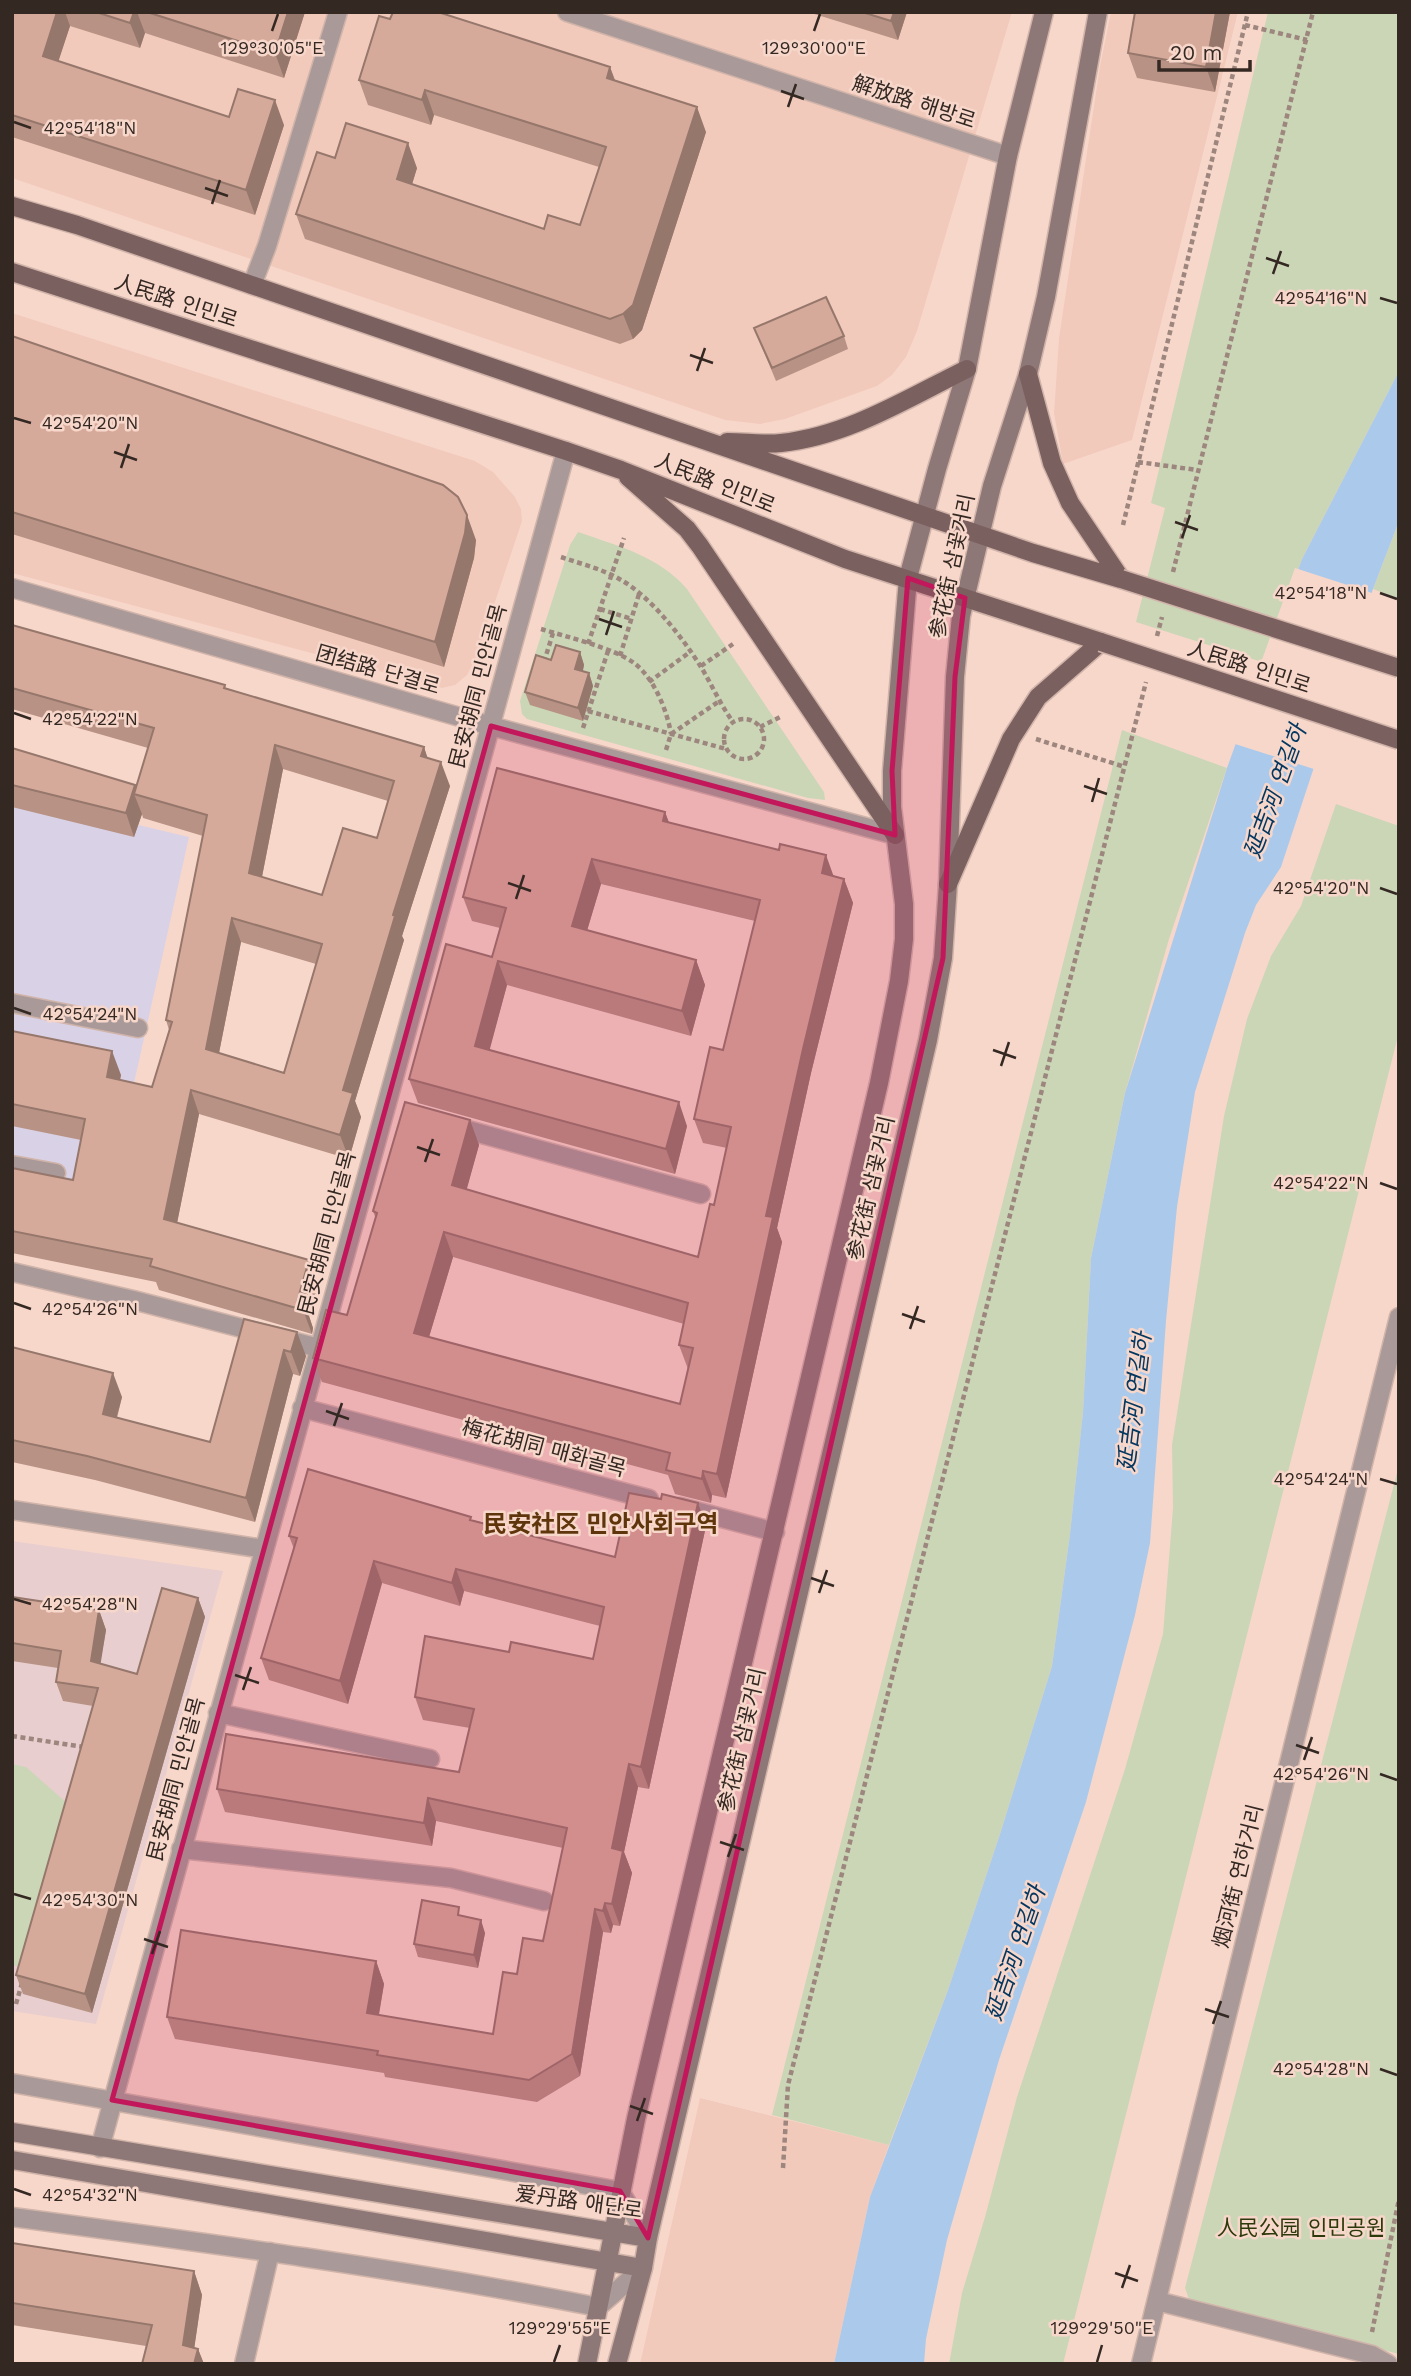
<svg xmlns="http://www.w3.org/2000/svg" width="1411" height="2376" font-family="'Work Sans','Noto Sans SC','Noto Sans KR',sans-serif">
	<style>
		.built { fill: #f2cabc }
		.education { fill: #e8cece }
		.medical { fill: #d9d1e5 }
		.green { fill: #cbd6b7 }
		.water { fill: #abcaeb }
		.pier { fill: #f8d7cb }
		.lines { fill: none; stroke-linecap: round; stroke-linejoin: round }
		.service-casing { stroke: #d1b4a9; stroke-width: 21 }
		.pedestrian-casing { stroke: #d1b4a9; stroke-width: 21 }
		.minor-casing { stroke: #d1b4a9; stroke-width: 21 }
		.tertiary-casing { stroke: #d1b4a9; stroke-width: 21 }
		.secondary-casing { stroke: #d1b4a9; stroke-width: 21 }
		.primary-casing { stroke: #d1b4a9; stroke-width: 21 }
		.path { stroke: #9d867d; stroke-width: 4.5; stroke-dasharray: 5 3.5; stroke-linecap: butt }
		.service { stroke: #a99a99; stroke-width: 18 }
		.pedestrian { stroke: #a99a99; stroke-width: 18 }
		.minor { stroke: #a99a99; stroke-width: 18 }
		.tertiary { stroke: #a99a99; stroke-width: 18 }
		.secondary { stroke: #8e7877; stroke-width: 18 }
		.primary { stroke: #7b6060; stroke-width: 18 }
		.primary-bridge-casing { stroke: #d1b4a9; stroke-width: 21; stroke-linecap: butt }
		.primary-bridge { stroke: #7b6060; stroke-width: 18 }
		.wall { fill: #b89284; fill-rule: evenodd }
		.shaded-wall { fill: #96776c }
		.building { fill: #d6aa9a; stroke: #96776c; stroke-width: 2; fill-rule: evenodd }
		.marked { fill: #c2185b; fill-opacity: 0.2; stroke: #c2185b; stroke-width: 5; stroke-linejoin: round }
		.ticks { fill: none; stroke: #342823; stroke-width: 2.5 }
		.labels { text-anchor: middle; stroke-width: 5; stroke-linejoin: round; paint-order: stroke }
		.street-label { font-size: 21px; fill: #342823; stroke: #f8d7cb }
		.park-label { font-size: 21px; fill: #2c390a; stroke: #f8d7cb }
		.water-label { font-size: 23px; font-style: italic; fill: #053861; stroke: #f8d7cb }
		.quarter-label { font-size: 24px; font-weight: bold; fill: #5f350b; stroke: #f8d7cb }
		.ticks-label { font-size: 18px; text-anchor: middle; fill: #342823; stroke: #f8d7cb; stroke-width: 5; stroke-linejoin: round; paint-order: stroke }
	</style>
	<rect width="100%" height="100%" fill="#f8d7cb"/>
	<path class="built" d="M12,12H1012L917,331L906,357L892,375L877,386L785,419L760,424L725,420L12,178Z
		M1111,12H1238L1132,440L1063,464L1054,413L1059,338L1100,66Z
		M12,313L475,461L493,472L515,497L521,509L522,521L477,656L467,675L455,685L442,688L12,573Z
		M700,2098L889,2145L870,2197L834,2364H640Z"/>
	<path class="education" d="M12,1541L223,1571L96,2024L12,2011Z"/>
	<path class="medical" d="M12,795L189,837L130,1101L87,1185L12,1170Z"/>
	<path class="green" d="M1268,12H1399V371L1302,559L1265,663L1136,622L1165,508L1151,503Z
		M1399,521V599L1373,589Z
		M578,532C618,546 659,556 687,589L824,792L825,800L808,798L527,719L522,714L520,701L570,545Z
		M1122,730L1227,768L1169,939L1125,1093L1091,1258L1083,1412L1070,1534L1052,1666L1001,1831L948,1990L889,2145L772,2115Z
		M1336,804L1399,826V1032L1063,2364H949L962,2293L985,2217L1017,2097L1125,1769L1163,1634L1173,1508L1172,1445L1224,1116L1247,1019L1271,956L1301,906Z
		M1399,1465V2354L1190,2302L1185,2288Z
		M12,1764L26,1767L68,1804L21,1967L12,1965Z"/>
	<path class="water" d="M1399,371V521L1373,589L1281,867L1256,905L1245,933L1195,1092L1177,1207L1166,1321L1150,1543L1135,1615L1086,1802L999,2060L947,2240L926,2339L924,2364H834L870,2197L948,1990L1001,1831L1052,1666L1070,1534L1083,1412L1091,1258L1125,1093L1227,768L1302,559Z"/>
	<path class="pier" d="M1295,568L1375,594L1317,770L1232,743Z"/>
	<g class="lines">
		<g class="service-casing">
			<path id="service" d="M12,1003L138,1028
				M453,1126L701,1194
				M12,1165L56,1173
				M12,1272L133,1300L319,1348
				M218,1713L430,1759
				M181,1849L451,1878L544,1901
				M1157,2301L1372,2355L1388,2364"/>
		</g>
		<g class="pedestrian-casing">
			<path id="pedestrian" d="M567,12L1008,156"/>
		</g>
		<g class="minor-casing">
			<path id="minor" d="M252,285L267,246L338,12
				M12,588L491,726L895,835
				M302,1408L649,1499
				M680,1507L775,1532
				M12,1510L264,1549
				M100,2148L566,451
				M244,2364L270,2252"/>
		</g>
		<g class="tertiary-casing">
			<path id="tertiary" d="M12,2083L620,2191L648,2238
				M12,2217C208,2243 404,2269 598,2307L643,2268
				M1141,2364L1399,1317"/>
		</g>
		<g class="secondary-casing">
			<path id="secondary" d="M12,2132L648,2238
				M12,2160L643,2268
				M587,2364L636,2119L879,1083L899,981L904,939V904L892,807V771L908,578L937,469L967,369L1008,156L1044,12
				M617,2364L643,2268L648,2238L928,1040L943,958L948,884L955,677L961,616L992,486L1028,374L1046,297L1098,12"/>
		</g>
		<g class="primary-casing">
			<path id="primary" d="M12,206L77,225L1033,553L1121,579
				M12,272L566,451L621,470L845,559L1101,642L1038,697L1011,739L948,884
				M1028,374L1052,463L1070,503L1121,579
				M727,442C745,442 764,445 781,443C848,436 908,398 967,369
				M628,477L687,529L700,546L895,835"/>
		</g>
		<path class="path" d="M1245,25L1307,40
			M1138,462L1197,470
			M1123,525L1248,12
			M561,557C581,564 603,569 621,580C650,596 683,638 701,667C712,685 720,704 733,722
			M1173,572L1313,12
			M600,609L632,619
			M541,629C567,637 614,648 634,663C654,678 667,710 671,734
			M1157,636L1162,617
			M588,644L624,538
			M620,656L639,594
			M544,662L553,633
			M701,666L733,644
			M649,682L690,652
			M588,711L726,749
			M724 739a20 20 0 1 1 40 0a20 20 0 1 1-40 0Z
			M760,727L782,716
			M583,728L608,651
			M1036,739L1125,767
			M666,750L671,734L718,702
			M12,1736L84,1747
			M16,2004L22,1983
			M783,2168L788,2085L1146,682
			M1372,2332L1399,2199"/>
		<use href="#service" class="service"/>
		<use href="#pedestrian" class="pedestrian"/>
		<use href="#minor" class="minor"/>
		<use href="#tertiary" class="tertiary"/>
		<use href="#secondary" class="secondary"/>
		<use href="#primary" class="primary"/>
		<g class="primary-bridge-casing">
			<path id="primary-bridge" d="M1121,579L1399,668
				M1101,642L1399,740"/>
		</g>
		<use href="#primary-bridge" class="primary-bridge"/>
	</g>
	<path class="wall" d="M12,12H305L284,78L145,33L140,48L70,26L58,61L229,117L284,125L255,215L12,137Z
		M808,12H907L898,40Z
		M1230,12L1215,92L1137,78L1128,53Z
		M390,19L610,67L615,80L706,132L642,330L633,339L620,344L305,239L296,214L335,158L417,168L412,184L544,229L580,225L599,167L434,115L431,125L368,105L359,80Z
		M754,328L844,336L848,349L776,381Z
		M12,336L476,540L474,558L444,667L12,534Z
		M12,625L225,685L226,689L424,747L427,758L450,786L402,936L404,940L355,1101L361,1117L349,1159L199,1114L177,1223L309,1260L318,1284L309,1316L313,1328L312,1334L159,1290L156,1282L12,1253V1168L73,1180L81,1140L12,1126V1031L121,1075L120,1080L152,1087L169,1030L166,1020L203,836L143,818L142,814L134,837L12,807V748L135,785L136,789L148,748L12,709ZM283,769L388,801L377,838L322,895L262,877ZM241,942L316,964L284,1073L219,1053Z
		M580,652L584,665L583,671L589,673L593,686L583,721L530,705L525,692L551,660Z
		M665,812L669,823L844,879L853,903L811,1073L777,1228L782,1242L726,1498L712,1495L711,1503L675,1494L668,1475L322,1382L313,1358L347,1315L376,1219L373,1211L470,1120L479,1145L466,1190L698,1257L714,1205L727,1148L703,1143L694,1119L723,1050L755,921L601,884L587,930L696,960L705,985L691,1036L507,985L489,1050L687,1126L675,1174L418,1103L409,1079L492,957L500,928L472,921L463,897ZM453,1257L684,1324L679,1345L688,1369L680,1404L429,1337Z
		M244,1319L306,1356L300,1376L293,1374L255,1522L95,1480L12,1462V1347L122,1397L117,1418L210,1442Z
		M473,1520L615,1557L706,1526L649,1789L638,1787L624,1852L632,1873L620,1926L613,1925L611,1933L603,1932L580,2076L537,2102L385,2077L384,2073L175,2039L167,2017L376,1961L384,1984L379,2015L493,2034L517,1974L543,1941L563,1848L436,1821L432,1846L225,1812L217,1789L459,1772L470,1728L423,1720L415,1697L509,1652L593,1659L600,1626L464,1591L460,1606L382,1583L348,1704L269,1680L261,1658L294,1549L289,1536Z
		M12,1597L99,1610L106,1630L100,1663L137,1674L198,1598L205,1617L92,2013L23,1994L16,1975L93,1706L63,1701L56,1682L58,1668L12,1661Z
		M462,1916L485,1933L478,1968L418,1957L414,1944Z
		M12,2243L194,2271L202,2295L194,2348L198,2349L204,2364H142L146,2346L12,2325Z"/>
	<path class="shaded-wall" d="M57,12H65L70,26L52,81L43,56Z
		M134,12H137L145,33L140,48L130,23Z
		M288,12H305L284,78L275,53Z
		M894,12H907L898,40L891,21Z
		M1216,12H1230L1215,92L1206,67Z
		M610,67L619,92L607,78Z
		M425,90L434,115L431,125L422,100Z
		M275,100L284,125L255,215L246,190Z
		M697,107L706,132L642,330L633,339L623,314Z
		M408,143L417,168L406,204L397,179Z
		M467,515L476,540L474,558L444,667L435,642Z
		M580,652L584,665L580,682L575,669Z
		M589,673L593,686L583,721L578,708Z
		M275,745L283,769L258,897L249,873Z
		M424,747L432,771L421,756Z
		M441,762L450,786L402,936L404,940L355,1101L361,1117L349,1159L340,1135L343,1090L393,915Z
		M135,785L138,796L134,794L142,814L134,837L126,813Z
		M665,812L674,836L663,821Z
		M826,855L835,880L822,873Z
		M592,859L601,884L581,951L572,926Z
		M844,879L853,903L811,1073L777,1228L782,1242L726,1498L717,1474L766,1216L803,1049Z
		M232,918L241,942L215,1073L206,1049Z
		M696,960L705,985L691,1036L682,1011Z
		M498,961L507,985L484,1071L475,1046Z
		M112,1051L121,1075L115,1101L107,1077Z
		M191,1090L199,1114L173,1243L164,1219Z
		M679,1102L687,1126L675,1174L666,1149Z
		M470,1120L479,1145L461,1210L452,1185Z
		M444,1232L453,1257L423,1357L414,1333Z
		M309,1260L318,1284L309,1316L313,1328L312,1334L303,1310L297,1302Z
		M297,1332L306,1356L300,1376L291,1352Z
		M284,1350L293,1374L255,1522L246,1498Z
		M113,1373L122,1397L111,1438L103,1414Z
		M703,1471L712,1495L711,1503L702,1479Z
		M698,1503L706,1526L649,1789L641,1767Z
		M374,1561L382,1583L348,1704L340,1681Z
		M456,1569L464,1591L460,1606L452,1583Z
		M198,1598L205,1617L92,2013L85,1994Z
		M99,1610L106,1630L98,1680L91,1661Z
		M629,1764L638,1787L624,1852L632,1873L620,1926L612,1904V1848Z
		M428,1798L436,1821L432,1846L424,1823Z
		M605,1903L613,1925L611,1933L603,1911Z
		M595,1909L603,1932L580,2076L572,2054Z
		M481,1920L485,1933L478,1968L474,1955Z
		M376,1961L384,1984L375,2036L367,2013Z
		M194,2271L202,2295L192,2364L183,2345Z
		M198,2349L204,2364H194Z"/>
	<path class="building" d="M12,12H57L43,56L229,117L238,89L275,100L246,190L12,115Z
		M96,12H134L130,23Z
		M147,12H288L275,53Z
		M393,12H438L610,67L607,78L697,107L633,305L623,314L610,319L296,214L317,152L335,158L346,123L408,143L397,179L544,229L548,215L580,225L606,147L425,90L422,100L359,80L379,16L390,19Z
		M862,12H894L891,21Z
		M1135,12H1216L1206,67L1128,53Z
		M826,297L844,336L772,368L754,328Z
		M12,336L443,485L458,497L467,515L465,533L435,642L12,512Z
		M12,625L225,685L224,688L424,747L421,756L441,762L393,915L395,916L343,1090L353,1093L340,1135L191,1090L164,1219L309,1260L297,1302L305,1304L303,1310L150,1266L152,1259L12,1231V1168L73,1180L85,1119L12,1104V1031L112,1051L107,1077L152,1087L172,1022L166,1020L207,815L134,794L154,728L12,688ZM275,745L394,781L377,838L343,828L322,895L249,873ZM232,918L322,944L284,1073L206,1049Z
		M556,645L580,652L575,669L589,673L578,708L525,692L536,655L551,660Z
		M12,748L135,785L126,813L12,785Z
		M497,768L665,812L663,821L779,850L780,844L826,855L822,873L844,879L803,1049L766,1216L773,1217L717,1474L703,1471L702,1479L666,1470L670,1453L313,1358L326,1310L347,1315L377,1213L373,1211L405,1102L470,1120L452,1185L698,1257L710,1204L714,1205L731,1127L694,1119L710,1047L723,1050L760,900L592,859L572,926L696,960L682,1011L498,961L475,1046L679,1102L666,1149L409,1079L446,944L492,957L506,908L463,897ZM444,1232L688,1303L679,1345L693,1348L680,1404L414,1333Z
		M244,1319L297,1332L291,1352L284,1350L246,1498L87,1456L12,1440V1347L113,1373L103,1414L210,1442Z
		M308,1469L471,1517L470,1520L615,1557L629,1493L661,1499L662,1494L698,1503L641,1767L629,1764L612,1848L623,1851L612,1904L605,1903L603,1911L595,1909L572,2054L529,2080L377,2055L378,2051L167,2017L181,1930L376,1961L367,2013L493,2034L503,1972L517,1974L523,1938L543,1941L567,1828L428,1798L424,1823L217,1789L226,1734L459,1772L474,1709L415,1697L425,1636L509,1652L511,1642L593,1659L604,1607L456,1569L452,1583L374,1561L340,1681L261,1658L297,1538L289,1536Z
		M162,1588L198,1598L85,1994L16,1975L98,1688L56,1682L61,1651L12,1643V1597L99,1610L91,1661L137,1674Z
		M422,1900L459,1907L458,1915L481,1920L474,1955L414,1944Z
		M12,2243L194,2271L183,2345L198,2349L194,2364H142L152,2325L12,2303Z"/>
	<path class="marked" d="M908,578L965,598L955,677L943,958L648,2238L620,2191L112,2100L491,726L895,835L892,771Z"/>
	<path class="ticks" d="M272,31L278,14M814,31L820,14M781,91L804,99M788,107L796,84M14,122L31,128M205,188L228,196M212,204L220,180M1266,258L1289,266M1273,274L1281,251M1380,298L1397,303M690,355L713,363M697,371L705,348M14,418L31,423M114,452L137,460M121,468L129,444M1175,522L1198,530M1182,538L1190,515M1380,593L1397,599M599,619L622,627M606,635L614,611M14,713L31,719M1084,786L1107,794M1092,802L1099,778M508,883L531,891M1380,888L1397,894M516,899L524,875M14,1008L31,1014M993,1050L1016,1058M1001,1066L1009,1042M417,1147L440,1155M425,1162L433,1139M1380,1183L1397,1189M14,1303L31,1309M902,1314L925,1322M910,1329L918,1306M326,1411L349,1419M334,1426L342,1403M1380,1479L1397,1484M811,1578L834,1586M819,1593L827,1570M14,1599L31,1604M235,1675L259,1683M243,1690L251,1667M1296,1745L1319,1753M1304,1760L1312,1737M1380,1774L1397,1780M720,1842L744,1850M728,1857L736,1834M14,1894L31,1899M144,1939L168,1947M152,1954L160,1931M1205,2009L1229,2017M1213,2024L1221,2001M1380,2069L1397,2075M630,2106L653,2114M637,2121L645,2098M14,2189L31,2195M1115,2273L1138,2281M1122,2288L1130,2265M554,2362L560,2345M1097,2362L1102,2345"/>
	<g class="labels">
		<g class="street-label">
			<text transform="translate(914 102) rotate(18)" y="7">解放路 해방로</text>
			<text transform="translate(176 301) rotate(18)" y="7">人民路 인민로</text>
			<text transform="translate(715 483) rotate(22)" y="7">人民路 인민로</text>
			<text transform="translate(952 566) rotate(-78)" y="7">参花街 삼꽃거리</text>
			<text transform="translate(1249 667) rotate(18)" y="7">人民路 인민로</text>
			<text transform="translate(378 670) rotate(16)" y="7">团结路 단결로</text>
			<text transform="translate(478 686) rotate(-75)" y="7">民安胡同 민안골목</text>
			<text transform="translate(871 1188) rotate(-77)" y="7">参花街 삼꽃거리</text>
			<text transform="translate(327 1233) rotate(-75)" y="7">民安胡同 민안골목</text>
			<text transform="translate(544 1448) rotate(15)" y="7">梅花胡同 매화골목</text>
			<text transform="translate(742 1740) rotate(-77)" y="7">参花街 삼꽃거리</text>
			<text transform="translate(176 1779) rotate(-75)" y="7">民安胡同 민안골목</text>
			<text transform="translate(1238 1876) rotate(-76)" y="7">烟河街 연하거리</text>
			<text transform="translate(579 2202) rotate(8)" y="7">爱丹路 애단로</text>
		</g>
		<g class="park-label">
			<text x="1301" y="2235">人民公园 인민공원</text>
		</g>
		<g class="water-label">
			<text transform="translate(1275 791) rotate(-70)" y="8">延吉河 연길하</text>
			<text transform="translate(1134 1402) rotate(-83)" y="8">延吉河 연길하</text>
			<text transform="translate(1015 1953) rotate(-71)" y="8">延吉河 연길하</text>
		</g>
		<g class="quarter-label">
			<text x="601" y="1532">民安社区 민안사회구역</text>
		</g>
	</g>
	<g class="ticks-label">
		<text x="272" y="54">129°30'05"E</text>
		<text x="814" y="54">129°30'00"E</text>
		<text x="90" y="134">42°54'18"N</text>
		<text x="1321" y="304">42°54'16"N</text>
		<text x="90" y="429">42°54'20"N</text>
		<text x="1321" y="599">42°54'18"N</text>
		<text x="90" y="725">42°54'22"N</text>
		<text x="1321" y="894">42°54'20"N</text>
		<text x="90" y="1020">42°54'24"N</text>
		<text x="1321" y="1189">42°54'22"N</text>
		<text x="90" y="1315">42°54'26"N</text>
		<text x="1321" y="1485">42°54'24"N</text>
		<text x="90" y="1610">42°54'28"N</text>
		<text x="1321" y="1780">42°54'26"N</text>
		<text x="90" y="1906">42°54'30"N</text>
		<text x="1321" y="2075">42°54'28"N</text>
		<text x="90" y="2201">42°54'32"N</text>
		<text x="560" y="2334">129°29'55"E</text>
		<text x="1102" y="2334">129°29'50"E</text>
	</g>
	<rect width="1411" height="2376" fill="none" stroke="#342823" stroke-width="28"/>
	<path d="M1159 60v10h91v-10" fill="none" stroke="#342823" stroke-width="3.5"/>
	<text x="1170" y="60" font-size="21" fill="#342823" stroke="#f8d7cb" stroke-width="5" paint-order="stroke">20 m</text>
</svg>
